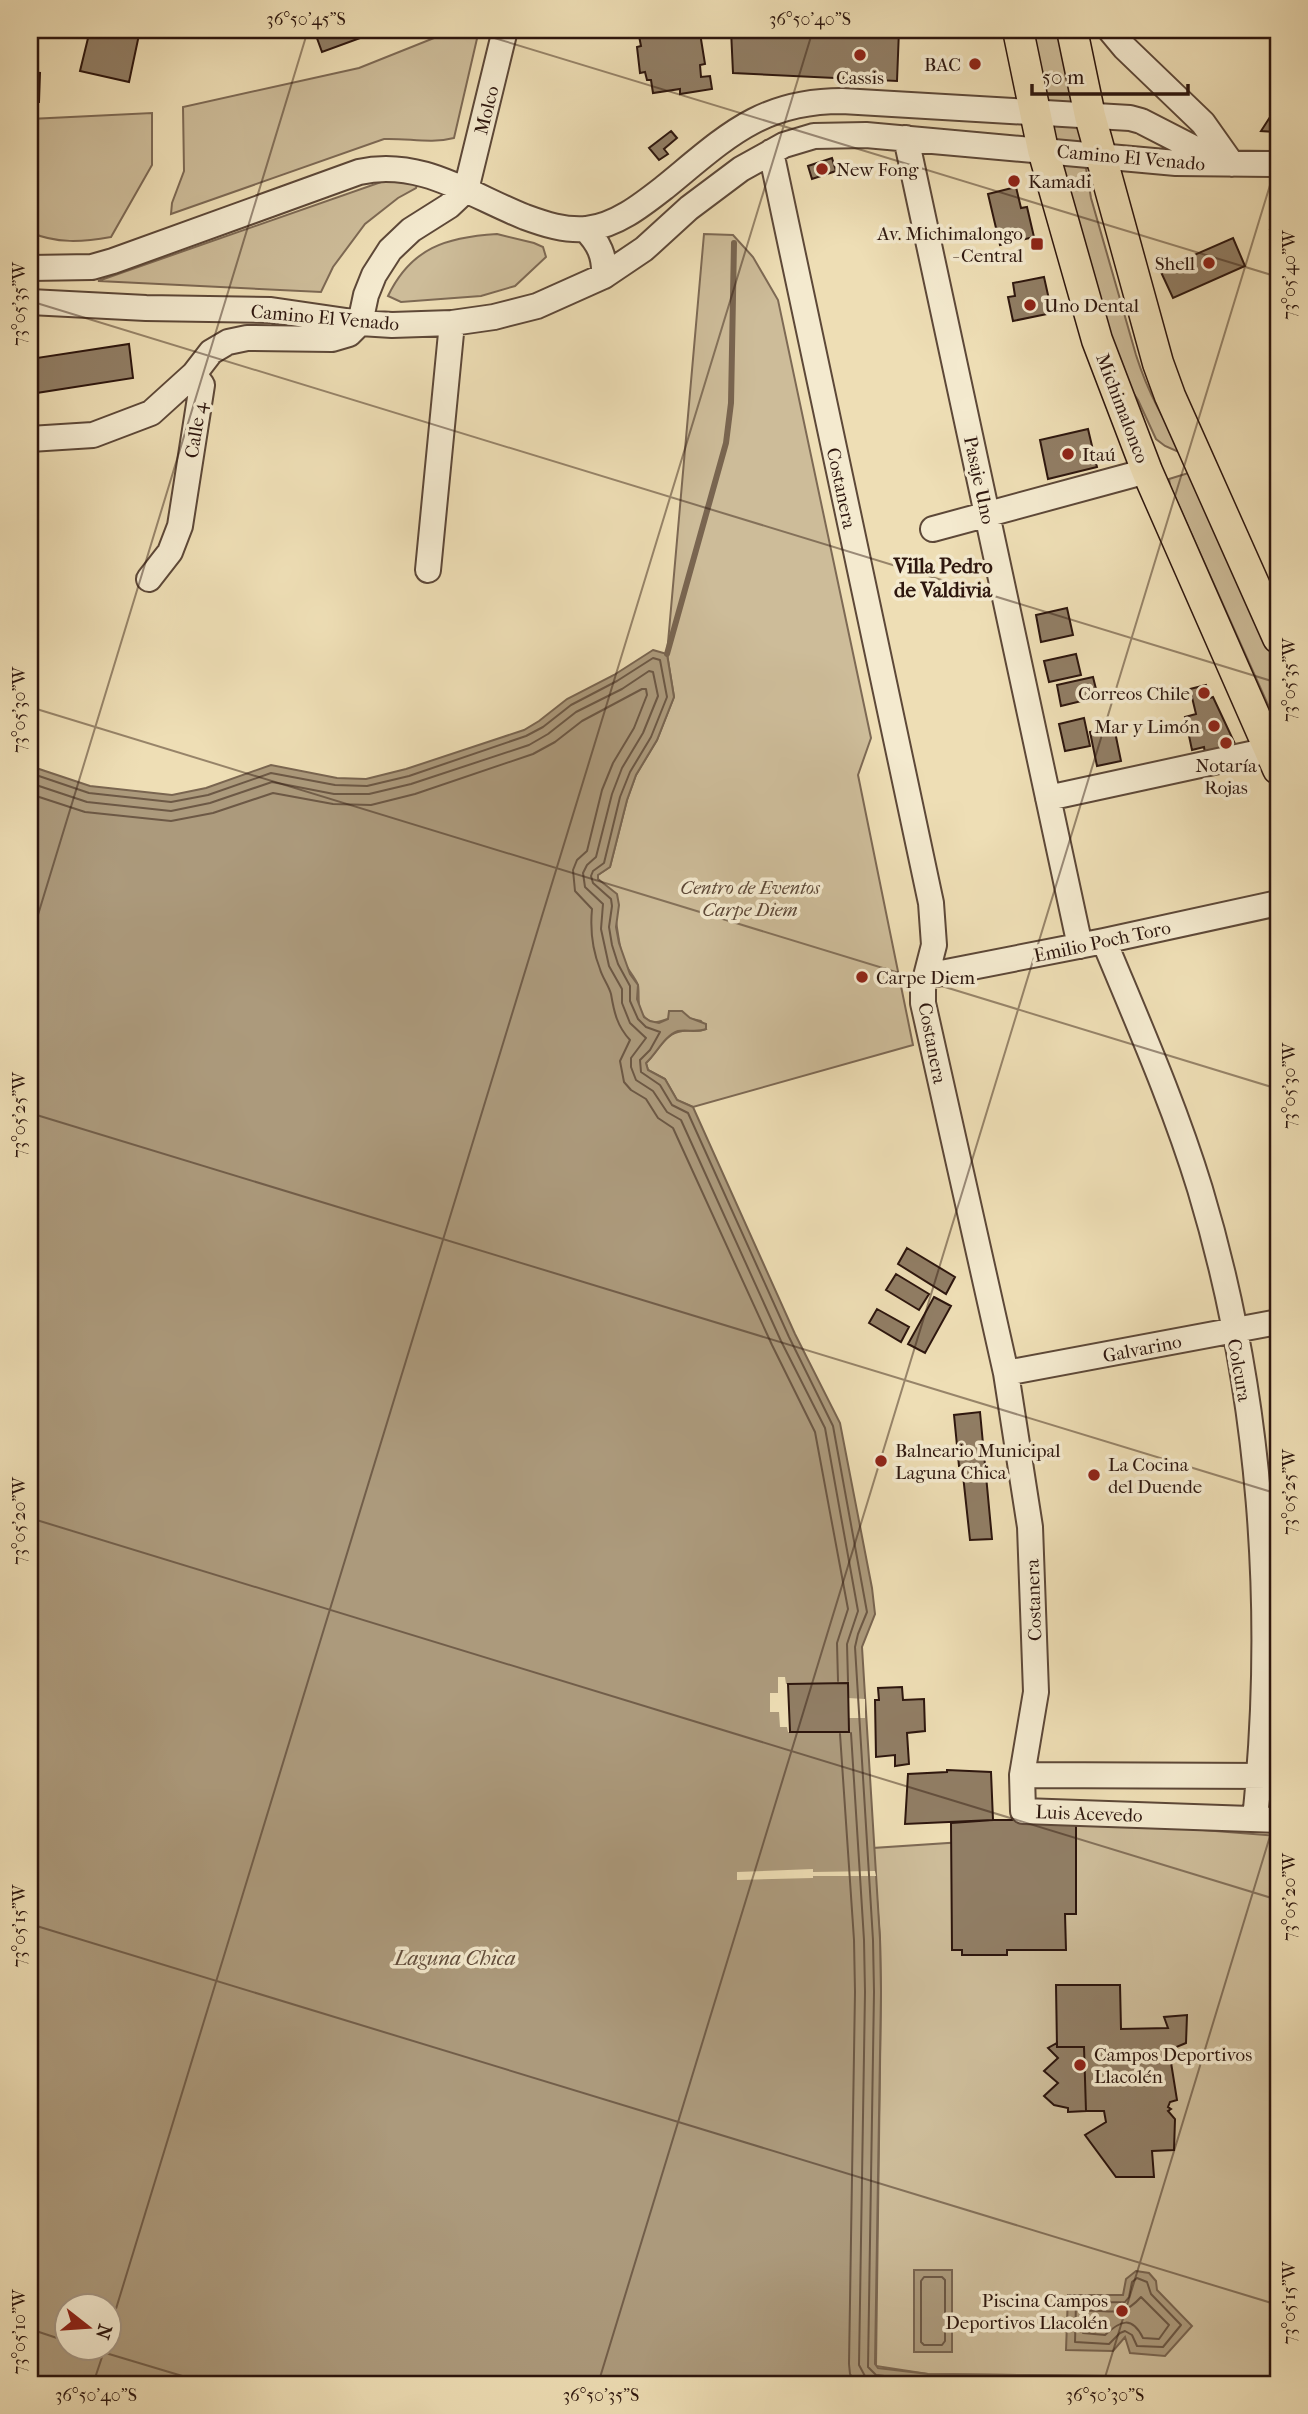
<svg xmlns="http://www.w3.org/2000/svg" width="1308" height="2414" font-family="'IM FELL French Canon',serif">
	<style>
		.green { fill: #cdbc99; stroke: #7d6954; stroke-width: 2 }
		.water { fill: #ac9a7c; stroke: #796550; stroke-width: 2; fill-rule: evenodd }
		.pier { fill: #eedeb5 }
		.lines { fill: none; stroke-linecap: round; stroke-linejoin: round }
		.shore { stroke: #6c5845; stroke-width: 2 }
		.stream { stroke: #796550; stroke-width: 6 }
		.building { fill: #917e65; stroke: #2d160e; stroke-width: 2 }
		.minor-casing { stroke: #5d4838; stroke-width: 28 }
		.major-casing { stroke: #2d160e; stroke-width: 33 }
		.minor { stroke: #f4eacf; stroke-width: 24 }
		.major { stroke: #eedeb5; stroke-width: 30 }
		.ticks { fill: none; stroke: #2d160e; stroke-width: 2; stroke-opacity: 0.45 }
		.poi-dot { fill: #8f2418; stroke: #f4eacf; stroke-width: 2.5 }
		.labels { text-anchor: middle; stroke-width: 7; stroke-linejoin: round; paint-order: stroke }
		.poi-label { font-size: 19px; fill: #2d160e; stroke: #f4eacf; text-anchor: start }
		.street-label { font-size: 19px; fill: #2d160e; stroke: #f4eacf }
		.park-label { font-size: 19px; font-style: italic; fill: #5d4838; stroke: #f4eacf }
		.neighbourhood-label { font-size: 21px; font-weight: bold; fill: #2d160e; stroke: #f4eacf }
		.water-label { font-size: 21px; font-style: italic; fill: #604b3a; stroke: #f4eacf }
		.neatline { fill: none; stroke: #2d160e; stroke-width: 2.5 }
		.ticks-label { font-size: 18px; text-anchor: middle; fill: #2d160e }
	</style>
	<rect width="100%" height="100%" fill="#eedeb5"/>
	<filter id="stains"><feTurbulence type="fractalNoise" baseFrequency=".00286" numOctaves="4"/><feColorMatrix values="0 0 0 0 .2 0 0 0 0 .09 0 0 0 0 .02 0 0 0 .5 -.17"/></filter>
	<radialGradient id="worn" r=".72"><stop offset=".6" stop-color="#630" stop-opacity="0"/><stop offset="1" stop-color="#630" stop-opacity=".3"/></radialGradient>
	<path class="green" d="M454,30H479L454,138C430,144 409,138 384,139L171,214L172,203L184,171L183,107L359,68Z
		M1027,30H1063L1091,198L1136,355C1148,393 1165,425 1188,456L1165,446L1156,439L1138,400L1120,373L1064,194Z
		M152,113V165L111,237C83,242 56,244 30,232V119Z
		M420,176L416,188L398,198L365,224L333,267L321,292L98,281L384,181Z
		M497,234L534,243L543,247L546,257L515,286L481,296L401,302L388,296C411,248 446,237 497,234Z
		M704,234L733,235L753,257L778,300L871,738L858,775L913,1045L693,1107L677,1100L665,1079L648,1070L646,1063C657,1053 663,1036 678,1032C687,1029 696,1033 706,1029L701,1021C691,1018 680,1017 669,1019C661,1020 656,1025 648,1020C635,1012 640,996 638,985C635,977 627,969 624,961C614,934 620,900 598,879V875L610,867L627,800L636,775L657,740L674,697L667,654Z
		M1195,471L1278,663V727L1170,486L1169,479Z
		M993,1820H1076L1278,1836V2384H1228L1216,2377L928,2374L876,2366L881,1992L880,1939L873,1848L993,1840Z"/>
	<path class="water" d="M653,650L667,654L674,697L657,740L636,775L627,800L610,867L598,875V879L617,894L619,905L616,927L619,943L630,974L638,985L637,999L644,1017L650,1021L659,1023L668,1019L669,1011H682L690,1018L706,1024V1029C696,1033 687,1029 678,1031C664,1036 657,1053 646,1063L648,1070L665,1079L677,1100L693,1107L795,1334L840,1423L872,1588L875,1614L862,1647L880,1939L881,1992L875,2364L878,2368L928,2374L1217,2377L1228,2384H30V766L90,786L172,795L206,788L271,765L337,778L366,779L406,769L524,730L539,721L567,699L614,675ZM66,2306H108V2348H66Z
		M914,2270H952V2352H914Z
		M1136,2271L1149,2273L1156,2281L1157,2290L1192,2326L1165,2356L1130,2353L1125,2337L1113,2351L1066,2350L1068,2295H1123L1126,2279Z"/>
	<path class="pier" d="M778,1677H785L786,1684L848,1683V1698L865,1699V1718H849V1732H788L787,1727H780L779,1712H770V1693H778Z
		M813,1869V1872L875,1871L876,1876H813V1878L737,1880V1872Z"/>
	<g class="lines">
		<path class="shore" d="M30,773L89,793L171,802L208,795L271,773L335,785L367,786L409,776L526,736L543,727L571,705L617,681L653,658L660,660L667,697L651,737L630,772L620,797L604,863L593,871L591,876L593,883L611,899L612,906L609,927L612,945L618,964L630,986V1001L638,1019L646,1027L660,1032L650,1050L640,1060L641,1072L660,1085L672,1105L688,1113L789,1337L833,1426L867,1612L858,1634L855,1647L873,1940L874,1992L868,2367L876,2375L928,2381L1215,2384
			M30,783L87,802L171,811L210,803L272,782L334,794H369L411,784L529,745L548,734L576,712L622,689L649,671L653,672L658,696L643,733L622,768L612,794L596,857L587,865L583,873L585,887L603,904L601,929L609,966L622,989V1003L630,1023L646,1038L631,1058V1067L636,1080L653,1091L667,1112L681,1120L781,1341L825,1428L858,1611L847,1644L848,1681
			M30,794L85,812L171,821L213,813L273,793L333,804L371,805L415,794L533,754L555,742L582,721L642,689H646L647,695L634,728L613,763L602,790L587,851L577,860L573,870L575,891L592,909C590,930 592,949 600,969C602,977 609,986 611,994C614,1012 617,1026 630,1040L620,1061L624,1082L631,1090L646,1099L658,1118L673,1128L772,1345L815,1432L848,1609L837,1643L838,1681
			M851,1733L864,1940L865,1992L859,2365L866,2378L882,2384
			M840,1734L854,1940L855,1992L849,2364L850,2374L857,2384
			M924,2277H942L945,2280V2341L942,2345H924L921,2342V2281Z
			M1137,2278L1147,2282L1151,2294L1181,2325L1163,2347L1137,2346L1132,2335L1125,2331L1120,2333L1109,2344L1075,2342L1076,2303L1125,2302L1129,2297L1132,2282Z
			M1141,2297L1169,2325L1159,2339L1143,2338C1132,2316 1121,2320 1105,2335L1083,2333L1085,2311C1112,2309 1121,2319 1141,2297Z"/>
		<path class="stream" d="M667,654L726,443L731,403L734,243"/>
	</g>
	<path class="building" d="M90,30H140L129,82L80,71Z
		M314,30H382L322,52Z
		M642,30H695L696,33H700L705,64L700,65L701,77L710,76L712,89L680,94V89L653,93L651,80H647L645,72L640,73L637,47L641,46L639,36H643Z
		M731,30H899L897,81L733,73Z
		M30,72L40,73L39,102H30Z
		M1272,114H1278V132L1261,131Z
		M671,131L677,138L664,149L668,154L659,160L649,148Z
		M832,158L836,171L812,179L808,166Z
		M1016,187L1021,208L1027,207L1034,237L1000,245L988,194Z
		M1278,226V249L1270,230Z
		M1233,238L1245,266L1173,298L1160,270Z
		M1044,277L1052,313L1013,321L1008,297L1015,296L1013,283Z
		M129,344L133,378L30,394V359Z
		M1088,429L1097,467L1048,479L1040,440Z
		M1067,608L1073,635L1041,642L1036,615Z
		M1076,654L1081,675L1049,682L1044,661Z
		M1093,677L1098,697L1061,706L1057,685Z
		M1206,685L1210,698L1213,697L1236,746L1205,753L1204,747L1192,750L1185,717L1196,714L1190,689Z
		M1084,718L1090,746L1065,751L1059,724Z
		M1114,727L1121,761L1097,766L1090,732Z
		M907,1248L955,1277L946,1294L898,1264Z
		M896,1274L929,1294L919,1310L886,1290Z
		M934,1297L951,1306L925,1353L908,1344Z
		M877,1309L909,1327L901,1342L869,1323Z
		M980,1412L992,1539L970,1540L962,1466H959L954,1415Z
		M848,1683L849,1732H790L788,1684Z
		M902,1687L903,1700L924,1699L925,1731L907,1733L909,1764L895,1766V1755L876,1757L875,1700H879L878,1688Z
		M947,1770L991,1772L993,1820L905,1824L908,1774L947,1772Z
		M993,1820H1076V1914H1065L1066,1950H1007V1955H962V1950H952L951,1823Z
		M1056,1985H1120L1121,2029L1168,2028L1164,2017L1187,2015L1186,2043L1169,2050L1177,2100L1170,2102L1168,2107L1171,2109L1168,2111L1175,2119L1174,2150L1152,2151L1154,2177H1116L1085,2135L1106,2122L1104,2111H1086L1084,2047H1057Z
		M1057,2043V2047H1084L1086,2111L1068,2112V2108L1054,2105L1044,2096L1058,2083L1044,2071L1058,2058L1048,2048Z"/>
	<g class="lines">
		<g class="minor-casing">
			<path id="minor" d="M1110,30L1125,48L1203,123L1232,164
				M906,138L1080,946
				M771,152L931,903L934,945L923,988V1003L1006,1373L1030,1527L1036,1692L1022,1775L1023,1811L1278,1820
				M466,190L505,30
				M585,229C599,243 605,256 604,276
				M30,268L92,267L113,261L359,172C420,158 470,195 525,217C544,224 565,231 587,229C617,225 642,205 665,187C725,138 760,101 842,101L1130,118L1141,121L1215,159
				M30,302L146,308L271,310L360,323L392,325L452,323L494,317L537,306L604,276L644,249L689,208L741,169L784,145L814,136L866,135L1176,163L1278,164
				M30,439L93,435L151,413L194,374L211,352L228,342L247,338L332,339L349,334L360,323L366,295L374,275L390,250L411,230L449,206L466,190
				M933,529L1147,471
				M428,570L452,323
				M149,579L170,552L180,526L202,385L194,374
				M1048,798L1269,750
				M1104,941C1138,1023 1174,1104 1200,1189C1261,1391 1277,1609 1255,1819
				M926,976L1104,941L1278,903
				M1006,1373L1278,1322
				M1022,1775L1278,1776"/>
		</g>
		<g class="major-casing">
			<path id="major" d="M1018,30L1043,150L1097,340L1147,471L1278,769
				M1072,30L1090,116L1158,363L1170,396L1278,638"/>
		</g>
		<use href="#minor" class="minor"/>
		<use href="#major" class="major"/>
	</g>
	<path class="ticks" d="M468,30L1278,277M30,301L1278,683M30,707L1278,1089M30,941L308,30M30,1113L1278,1494M30,1518L1278,1900M30,1924L1278,2305M30,2329L66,2341M108,2335L813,30M89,2348L209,2384M93,2384L105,2348M598,2384L1278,159M1103,2384L1278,1810"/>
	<g class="poi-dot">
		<circle cx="860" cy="55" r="7"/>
		<circle cx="975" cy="64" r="7"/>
		<circle cx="822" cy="169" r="7"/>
		<circle cx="1014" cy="181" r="7"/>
		<rect x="1030" y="237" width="14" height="14" rx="3.5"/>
		<circle cx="1209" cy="263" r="7"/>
		<circle cx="1030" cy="305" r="7"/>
		<circle cx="1068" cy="454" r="7"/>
		<circle cx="1204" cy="693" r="7"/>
		<circle cx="1214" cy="726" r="7"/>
		<circle cx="1226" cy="743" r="7"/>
		<circle cx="862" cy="977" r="7"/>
		<circle cx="881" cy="1461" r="7"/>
		<circle cx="1094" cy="1475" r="7"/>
		<circle cx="1080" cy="2065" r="7"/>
		<circle cx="1122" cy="2311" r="7"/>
	</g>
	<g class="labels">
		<g class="poi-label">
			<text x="961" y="71" text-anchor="end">BAC</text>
			<text x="860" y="84" text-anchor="middle">Cassis</text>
			<text x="836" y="176">New Fong</text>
			<text x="1028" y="188">Kamadi</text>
			<text x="1023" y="240" text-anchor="end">Av. Michimalongo<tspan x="1023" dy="22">- Central</tspan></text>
			<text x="1195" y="270" text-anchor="end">Shell</text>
			<text x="1044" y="312">Uno Dental</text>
			<text x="1082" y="461">Itaú</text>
			<text x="1190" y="700" text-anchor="end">Correos Chile</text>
			<text x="1200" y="733" text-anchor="end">Mar y Limón</text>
			<text x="1226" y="772" text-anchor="middle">Notaría<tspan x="1226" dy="22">Rojas</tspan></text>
			<text x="876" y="984">Carpe Diem</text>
			<text x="895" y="1457">Balneario Municipal<tspan x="895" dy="22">Laguna Chica</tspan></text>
			<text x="1108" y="1471">La Cocina<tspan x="1108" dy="22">del Duende</tspan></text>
			<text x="1094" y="2061">Campos Deportivos<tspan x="1094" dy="22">Llacolén</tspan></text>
			<text x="1108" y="2307" text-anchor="end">Piscina Campos<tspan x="1108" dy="22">Deportivos Llacolén</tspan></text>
		</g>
		<g class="street-label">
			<text transform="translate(486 110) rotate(-76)" y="7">Molco</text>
			<text transform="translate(1131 157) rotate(5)" y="7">Camino El Venado</text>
			<text transform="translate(325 317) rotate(5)" y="7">Camino El Venado</text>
			<text transform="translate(1123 408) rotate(69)" y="7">Michimalonco</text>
			<text transform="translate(195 430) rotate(-81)" y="7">Calle 4</text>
			<text transform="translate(980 480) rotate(78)" y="7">Pasaje Uno</text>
			<text transform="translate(842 488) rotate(78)" y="7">Costanera</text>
			<text transform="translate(1102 941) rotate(-12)" y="7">Emilio Poch Toro</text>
			<text transform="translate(933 1043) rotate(79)" y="7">Costanera</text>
			<text transform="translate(1142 1348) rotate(-11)" y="7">Galvarino</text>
			<text transform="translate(1240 1370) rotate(80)" y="7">Colcura</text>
			<text transform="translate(1033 1600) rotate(-92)" y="7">Costanera</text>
			<text transform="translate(1089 1813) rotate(2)" y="7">Luis Acevedo</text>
		</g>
		<g class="park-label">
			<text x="750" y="894">Centro de Eventos<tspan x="750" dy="22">Carpe Diem</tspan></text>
		</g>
		<g class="neighbourhood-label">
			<text x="943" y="573">Villa Pedro<tspan x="943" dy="24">de Valdivia</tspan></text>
		</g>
		<g class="water-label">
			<text x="455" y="1965">Laguna Chica</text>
		</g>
	</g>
	<rect width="1308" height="2414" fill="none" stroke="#eedeb5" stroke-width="77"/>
	<g transform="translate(88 2327) rotate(107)"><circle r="33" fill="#f4eacf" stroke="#a49582" stroke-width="2"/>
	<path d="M0-5L12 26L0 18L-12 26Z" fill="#8f2418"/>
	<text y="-10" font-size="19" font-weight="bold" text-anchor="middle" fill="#2d160e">N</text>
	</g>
	<path d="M1032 84v10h156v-10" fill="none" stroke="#2d160e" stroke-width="3.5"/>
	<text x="1042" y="84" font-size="21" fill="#2d160e" stroke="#f4eacf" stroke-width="5" paint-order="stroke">50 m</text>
	<rect x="38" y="38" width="1232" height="2338" class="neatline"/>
	<g class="ticks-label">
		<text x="306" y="25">36°50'45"S</text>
		<text x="810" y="25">36°50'40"S</text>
		<text transform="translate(1289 275) rotate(-90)" y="6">73°05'40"W</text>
		<text transform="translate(19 304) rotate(-90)" y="6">73°05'35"W</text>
		<text transform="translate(1289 680) rotate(-90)" y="6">73°05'35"W</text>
		<text transform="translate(19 710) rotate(-90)" y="6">73°05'30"W</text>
		<text transform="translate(1289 1086) rotate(-90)" y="6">73°05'30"W</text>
		<text transform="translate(19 1115) rotate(-90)" y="6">73°05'25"W</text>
		<text transform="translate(1289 1492) rotate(-90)" y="6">73°05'25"W</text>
		<text transform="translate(19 1521) rotate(-90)" y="6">73°05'20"W</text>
		<text transform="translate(1289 1897) rotate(-90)" y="6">73°05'20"W</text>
		<text transform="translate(19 1926) rotate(-90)" y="6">73°05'15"W</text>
		<text transform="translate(1289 2303) rotate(-90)" y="6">73°05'15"W</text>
		<text transform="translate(19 2332) rotate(-90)" y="6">73°05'10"W</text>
		<text x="96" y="2401">36°50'40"S</text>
		<text x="601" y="2401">36°50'35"S</text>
		<text x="1105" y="2401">36°50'30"S</text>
	</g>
	<rect width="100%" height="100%" filter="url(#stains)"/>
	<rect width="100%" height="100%" fill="url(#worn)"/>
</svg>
